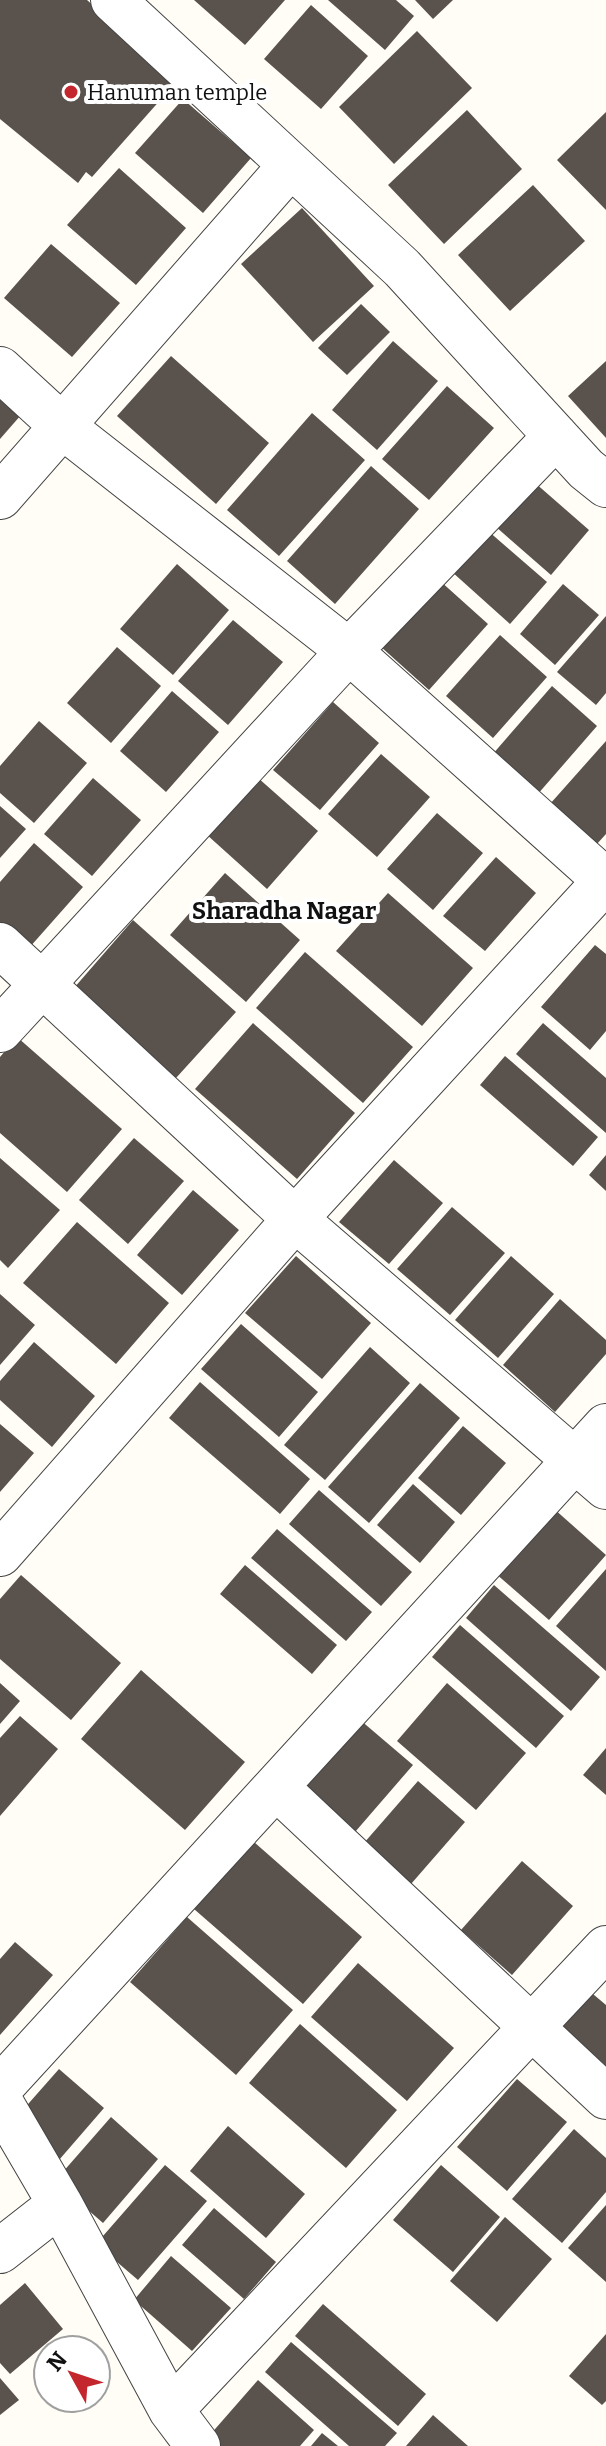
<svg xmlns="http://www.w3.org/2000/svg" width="606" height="2446" font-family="Bitter,serif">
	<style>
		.building { fill: #5a524d }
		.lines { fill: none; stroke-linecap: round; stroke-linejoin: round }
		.minor-casing { stroke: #444; stroke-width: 46 }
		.minor { stroke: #fff; stroke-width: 44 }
		.poi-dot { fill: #c4262e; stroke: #fff; stroke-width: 3 }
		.labels { text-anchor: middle; stroke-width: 8; stroke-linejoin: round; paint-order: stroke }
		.poi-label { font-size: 22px; fill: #111; stroke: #fff; text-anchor: start }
		.neighbourhood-label { font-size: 24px; font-weight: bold; fill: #111; stroke: #fff }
	</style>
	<rect width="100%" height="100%" fill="#fffdf5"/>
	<path class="building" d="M0,0H87L178,80L92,177L86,172L78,183L0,119Z
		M194,0H285L245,45Z
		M328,0H396L414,16L385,50Z
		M415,0H453L433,19Z
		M311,5L368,56L321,109L264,59Z
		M417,31L472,88L394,164L339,107Z
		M183,99L251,158L203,213L135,153Z
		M467,110L522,169L444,244L388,185Z
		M606,112V210L557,160Z
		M119,168L186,228L136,285L67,225Z
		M533,185L585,241L510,311L458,255Z
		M302,208L374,286L313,342L241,264Z
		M51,244L120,303L72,357L4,298Z
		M361,304L390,332L347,375L318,348Z
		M393,341L438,381L377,450L332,410Z
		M171,356L269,443L216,504L117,416Z
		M606,361V438L568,396Z
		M447,386L494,428L429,500L382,459Z
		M0,396L21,415L0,439Z
		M312,413L365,460L279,556L227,510Z
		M371,466L419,509L335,604L287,561Z
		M534,482L589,530L551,575L495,526Z
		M487,530L547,582L510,624L451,571Z
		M177,564L229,610L173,675L120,629Z
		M439,580L488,624L429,690L380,646Z
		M563,584L599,615L555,665L520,634Z
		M606,616V693L596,705L557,672Z
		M233,620L283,662L228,725L178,681Z
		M500,635L547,677L493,738L446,696Z
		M117,647L161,686L111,743L67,703Z
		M552,686L597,726L537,795L492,755Z
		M172,691L219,732L166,792L120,751Z
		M333,702L379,743L320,810L273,770Z
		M39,721L87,763L34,823L0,793V766Z
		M606,741V834L596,845L550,804Z
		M381,754L430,797L377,857L328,814Z
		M257,777L318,831L267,889L206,834Z
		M93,778L141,820L92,876L44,834Z
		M0,806L26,829L0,858Z
		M437,813L483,853L433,910L387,869Z
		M34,843L83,887L29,948L0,922V882Z
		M496,857L536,893L485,951L443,916Z
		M225,873L300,940L246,1002L170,935Z
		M388,893L473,968L422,1026L336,951Z
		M133,920L236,1012L176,1078L74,988Z
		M595,945L606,954V1031L590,1050L541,1007Z
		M305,952L413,1047L363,1103L256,1008Z
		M253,1023L355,1113L297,1179L195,1089Z
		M543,1023L606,1078V1133L516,1054Z
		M17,1037L122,1129L67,1192L0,1133V1057Z
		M505,1056L598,1137L573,1166L480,1085Z
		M134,1138L184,1181L128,1244L79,1200Z
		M606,1155V1191L589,1175Z
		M0,1158L60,1210L8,1268L0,1260Z
		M394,1160L443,1203L389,1264L339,1222Z
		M193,1190L239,1230L182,1295L137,1255Z
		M452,1207L505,1253L450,1315L397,1269Z
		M77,1222L169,1303L116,1364L23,1283Z
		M296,1256L371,1323L322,1379L245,1313Z
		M511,1256L554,1294L498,1358L455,1320Z
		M0,1294L35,1325L0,1365Z
		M560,1299L606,1340V1354L555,1412L503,1365Z
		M241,1324L318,1392L279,1437L201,1369Z
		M34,1342L95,1396L52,1447L0,1400V1381Z
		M370,1347L410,1383L325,1480L284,1445Z
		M200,1382L310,1479L280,1514L169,1418Z
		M420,1383L460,1418L369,1523L328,1487Z
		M0,1424L34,1453L0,1492Z
		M463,1426L506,1463L461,1515L418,1478Z
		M413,1484L455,1522L420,1563L377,1525Z
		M319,1490L412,1572L381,1606L289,1524Z
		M553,1508L606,1555L549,1620L495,1573Z
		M277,1529L372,1612L346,1641L251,1558Z
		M245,1565L337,1645L312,1674L220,1594Z
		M606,1569V1671L556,1626Z
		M21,1575L121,1663L71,1720L0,1659V1599Z
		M494,1585L600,1677L571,1711L466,1618Z
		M460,1625L564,1716L536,1748L432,1657Z
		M141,1670L245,1762L185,1830L81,1739Z
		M0,1683L20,1701L0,1724Z
		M447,1683L526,1753L476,1810L397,1741Z
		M20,1716L58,1749L0,1816V1738Z
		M359,1719L413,1765L349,1839L296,1791Z
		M606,1748V1795L583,1775Z
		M418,1781L465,1822L411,1884L364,1843Z
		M254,1842L362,1937L303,2004L194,1909Z
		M522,1861L573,1906L512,1975L461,1930Z
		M187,1917L293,2010L236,2075L130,1982Z
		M15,1942L53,1975L0,2035V1959Z
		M358,1963L454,2048L407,2101L311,2017Z
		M587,1989L606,2005V2066L557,2023Z
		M300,2024L397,2110L346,2168L249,2083Z
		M59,2069L104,2108L59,2160L14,2120Z
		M517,2079L567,2122L507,2191L457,2147Z
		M111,2117L158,2159L103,2223L55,2181Z
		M228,2126L305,2194L266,2238L190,2171Z
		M574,2129L606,2158V2192L562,2243L512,2199Z
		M165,2165L207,2201L138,2280L96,2244Z
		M441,2165L500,2217L453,2272L393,2220Z
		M606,2205V2282L568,2248Z
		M214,2208L276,2262L244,2299L182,2245Z
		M505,2217L552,2259L497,2322L450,2281Z
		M171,2256L231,2308L192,2351L134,2300Z
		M25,2283L63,2329L10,2374L0,2363V2305Z
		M323,2304L426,2394L398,2426L295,2336Z
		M606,2334V2401L602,2405L569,2376Z
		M291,2342L397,2433L385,2446H349L265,2372Z
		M0,2378L19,2400L0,2415Z
		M258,2380L314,2430L300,2446H205L202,2444Z
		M433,2415L468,2446H406Z
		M322,2433L338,2446H311Z"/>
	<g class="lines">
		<g class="minor-casing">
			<path id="minor" d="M113,0L402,268L586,469L606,485
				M0,369L62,426L349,651L606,881
				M0,497L291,165
				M0,945L295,1219L606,1487
				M0,1030L349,651L556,436
				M0,1554L295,1219L606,880
				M276,1787L606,2097
				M0,2088L606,1426
				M0,2101L60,2204L171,2410L198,2446
				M0,2251L60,2204
				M171,2410L606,1948"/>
		</g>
		<use href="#minor" class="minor"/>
	</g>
	<circle class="poi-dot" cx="71" cy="92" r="8"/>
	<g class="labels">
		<g class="poi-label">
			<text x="87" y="100">Hanuman temple</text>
		</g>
		<g class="neighbourhood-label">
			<text x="284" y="919">Sharadha Nagar</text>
		</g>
	</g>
	<g transform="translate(72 2374) rotate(310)"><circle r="38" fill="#ffffff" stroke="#a0a0a0" stroke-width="2"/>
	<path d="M0-6L14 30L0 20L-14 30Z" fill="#c4262e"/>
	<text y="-12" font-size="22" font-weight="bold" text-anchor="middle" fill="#111111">N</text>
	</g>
</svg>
